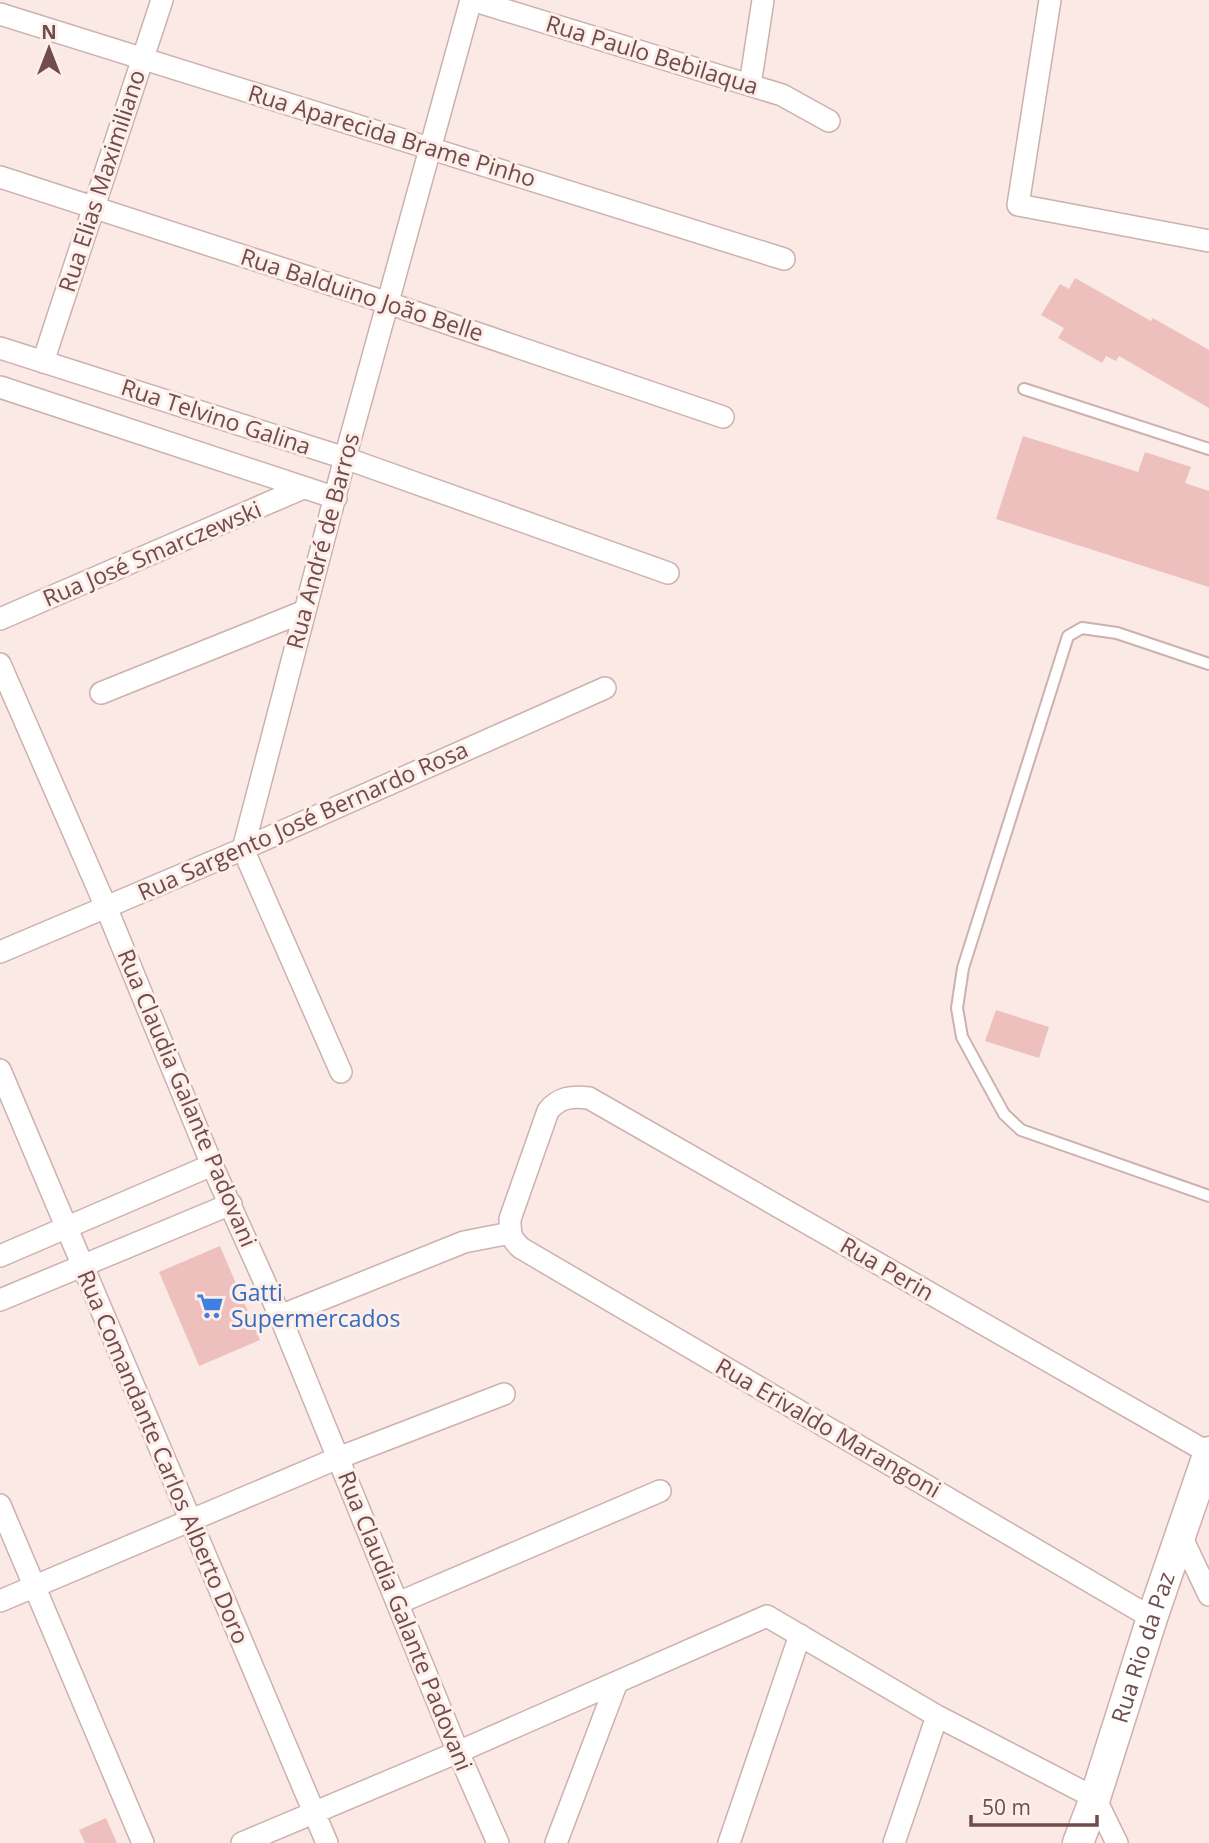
<svg xmlns="http://www.w3.org/2000/svg" width="1209" height="1843" font-family="'Open Sans',sans-serif">
	<style>
		.building { fill: #edc0be }
		.lines { fill: none; stroke-linecap: round; stroke-linejoin: round }
		.lane-casing { stroke: #ccb1ae; stroke-width: 14 }
		.street-casing { stroke: #ccb1ae; stroke-width: 24 }
		.secondary-casing { stroke: #cfafac; stroke-width: 33 }
		.lane { stroke: #fff; stroke-width: 10 }
		.street { stroke: #fff; stroke-width: 21 }
		.secondary { stroke: #fff; stroke-width: 30 }
		.labels { text-anchor: middle; stroke-width: 6; stroke-linejoin: round; paint-order: stroke }
		.street-label { font-size: 23px; fill: #704c4c; stroke: #fdeee9 }
		.shop-label { font-size: 23px; fill: #366cbe; stroke: #fdeee9; text-anchor: start }
	</style>
	<rect width="100%" height="100%" fill="#fae9e4"/>
	<path class="building" d="M1075,278L1151,321L1153,318L1209,350V408L1119,356L1116,361L1106,356L1102,363L1058,338L1064,328L1041,315L1060,284L1069,289Z
		M1023,436L1138,472L1145,452L1191,467L1185,483L1209,491V587L996,519Z
		M996,1010L1049,1027L1039,1058L985,1041Z
		M220,1246L260,1340L199,1366L159,1272Z
		M106,1818L117,1843H85L79,1830Z"/>
	<g class="lines">
		<g class="lane-casing">
			<path id="lane" d="M1024,389L1209,449
				M1209,664L1117,633L1082,628L1068,636L963,968L957,1008L962,1037L1004,1114L1021,1130L1209,1196"/>
		</g>
		<g class="street-casing">
			<path id="street" d="M472,0L782,95L829,121
				M1050,0L1018,205L1209,241
				M0,14L784,259
				M750,85L763,0
				M0,177L388,303L723,417
				M0,348L345,458L668,573
				M43,362L162,0
				M0,387L336,498
				M0,619L303,488
				M0,664L106,907L212,1165L280,1316L458,1752L498,1843
				M101,693L305,611
				M0,952L243,849L605,688
				M0,1070L327,1843
				M341,1072L243,849L345,458L471,0
				M0,1256L212,1165
				M0,1300L231,1204
				M280,1316L464,1242L510,1233
				M0,1505L143,1843
				M1180,1534L1209,1595
				M0,1601L338,1458L504,1394
				M398,1603L660,1491
				M1152,1618L521,1248C510,1238 510,1233 510,1219L548,1111C559,1097 572,1096 589,1098L1209,1453
				M242,1843L458,1752L767,1616L937,1716L1095,1798L1117,1843
				M556,1843L617,1682
				M729,1843L800,1635
				M894,1843L937,1716"/>
		</g>
		<g class="secondary-casing">
			<g id="secondary">
				<path id="s1" d="M1078,1843L1095,1798L1152,1618L1209,1452"/>
			</g>
		</g>
		<use href="#lane" class="lane"/>
		<use href="#street" class="street"/>
		<use href="#secondary" class="secondary"/>
	</g>
	<defs>
		<g id="supermarket-bare" transform="scale(2.1)"><path d="M-6-5.5h2.5l.6 2H6L4.5 2H-2.5L-4.4-4H-6ZM-1.5 3.2a1.3 1.3 0 1 0 .1 0ZM3 3.2a1.3 1.3 0 1 0 .1 0Z" fill="#3f7fe0" stroke="#fdeee9" stroke-width="2.5" paint-order="stroke"/></g>
	</defs>
	<g fill-rule="evenodd">
		<use href="#supermarket-bare" x="210" y="1306"/>
	</g>
	<g class="labels">
		<g class="street-label">
			<text transform="translate(652 55) rotate(17)" y="8">Rua Paulo Bebilaqua</text>
			<text transform="translate(392 136) rotate(17)" y="8">Rua Aparecida Brame Pinho</text>
			<text transform="translate(102 181) rotate(-72)" y="8">Rua Elias Maximiliano</text>
			<text transform="translate(362 295) rotate(18)" y="8">Rua Balduino João Belle</text>
			<text transform="translate(216 417) rotate(18)" y="8">Rua Telvino Galina</text>
			<text transform="translate(323 541) rotate(-75)" y="8">Rua André de Barros</text>
			<text transform="translate(152 554) rotate(-23)" y="8">Rua José Smarczewski</text>
			<text transform="translate(303 821) rotate(-24)" y="8">Rua Sargento José Bernardo Rosa</text>
			<text transform="translate(187 1098) rotate(67)" y="8">Rua Claudia Galante Padovani</text>
			<text transform="translate(887 1269) rotate(30)" y="8">Rua Perin</text>
			<text transform="translate(828 1428) rotate(30)" y="8">Rua Erivaldo Marangoni</text>
			<text transform="translate(163 1457) rotate(67)" y="8">Rua Comandante Carlos Alberto Doro</text>
			<text transform="translate(405 1621) rotate(68)" y="8">Rua Claudia Galante Padovani</text>
			<text dy="8" stroke="none"><textPath href="#s1" startOffset="206">Rua Rio da Paz</textPath></text>
		</g>
		<g class="shop-label">
			<text x="231" y="1301">Gatti<tspan x="231" dy="26">Supermercados</tspan></text>
		</g>
	</g>
	<g transform="translate(49 49)" stroke="#fdeee9" stroke-width="5" paint-order="stroke">
	<path d="M0-5L12 26L0 18L-12 26Z" fill="#704c4c"/>
	<text y="-10" font-size="19" font-weight="bold" text-anchor="middle" fill="#704c4c">N</text>
	</g>
	<path d="M971 1815v10h126v-10" fill="none" stroke="#704c4c" stroke-width="3.5"/>
	<text x="982" y="1815" font-size="21" fill="#704c4c" stroke="#fdeee9" stroke-width="5" paint-order="stroke">50 m</text>
</svg>
